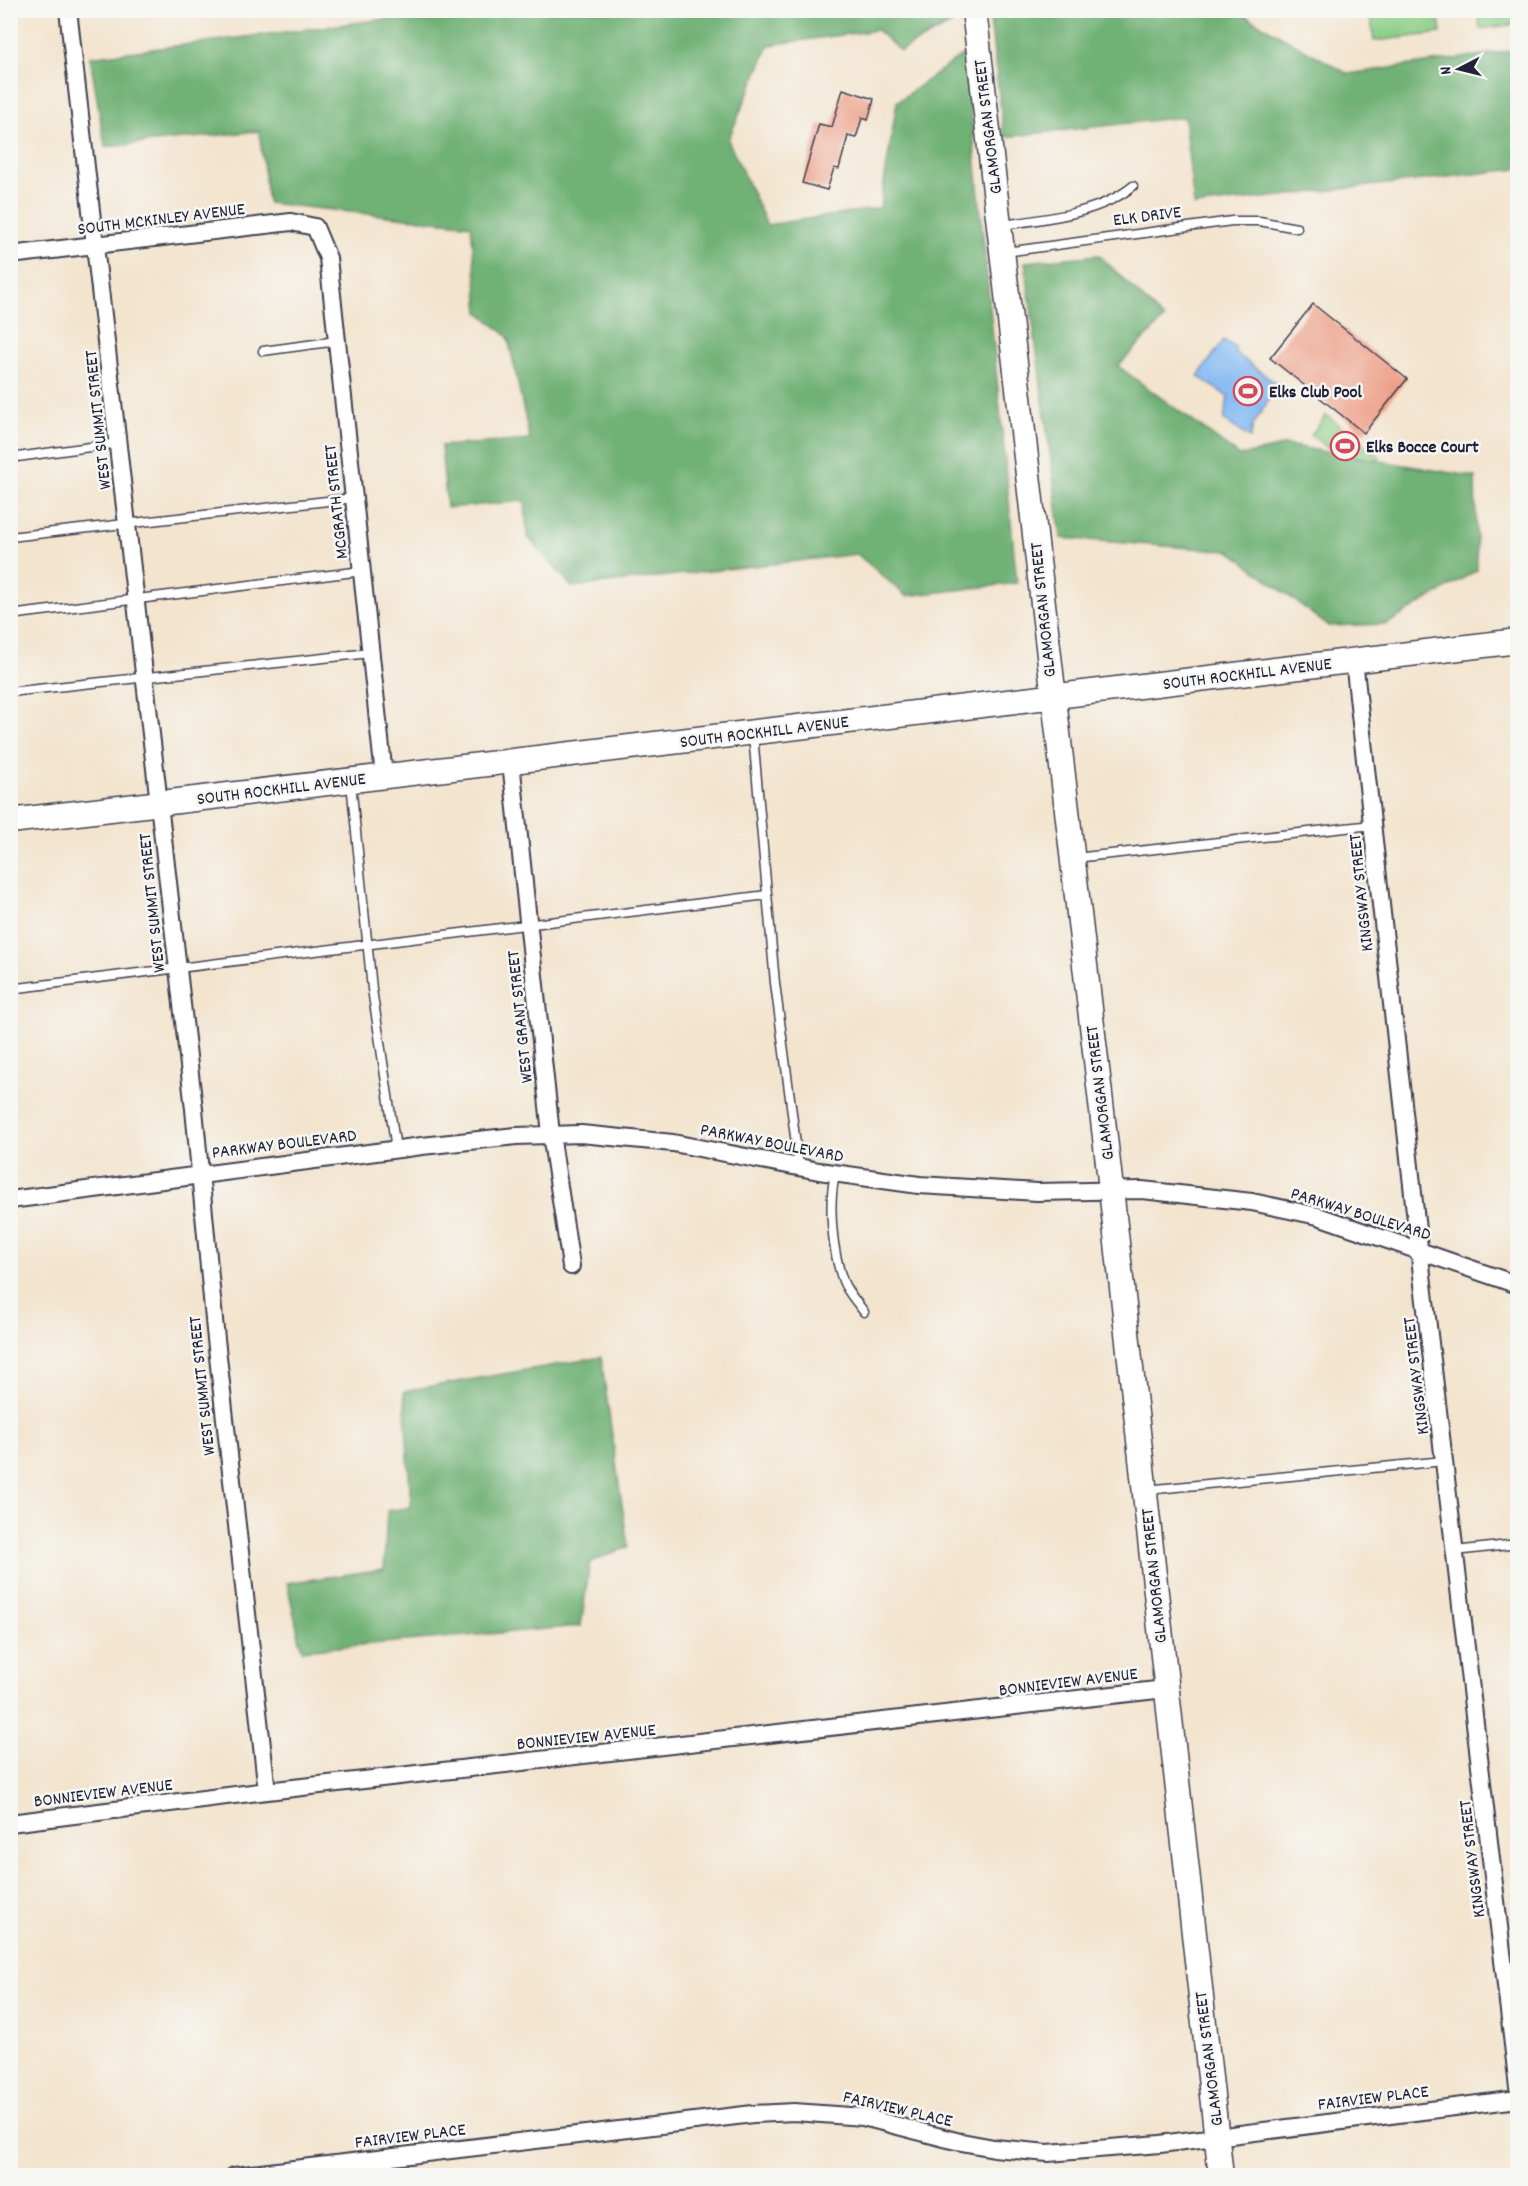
<svg xmlns="http://www.w3.org/2000/svg" width="1528" height="2186" font-family="Dekko,sans-serif">
	<style>
		.green { fill: #8bce87; stroke: #567861; stroke-width: 1.5 }
		.forest { fill: #70b174; stroke: #496a58; stroke-width: 1.5 }
		.water { fill: #84b9f3; stroke: #536e97; stroke-width: 1.5 }
		.building { fill: #ed9a81 }
		.lines { fill: none; stroke-linecap: round; stroke-linejoin: round }
		.lane-casing { stroke: #413f51; stroke-width: 11 }
		.street-casing { stroke: #413f51; stroke-width: 20 }
		.secondary-casing { stroke: #413f51; stroke-width: 27 }
		.lane { stroke: #fff; stroke-width: 8 }
		.street { stroke: #fff; stroke-width: 16 }
		.secondary { stroke: #fff; stroke-width: 24 }
		.labels { text-anchor: middle; stroke-width: 5; stroke-linejoin: round; paint-order: stroke }
		.street-label { font-size: 18px; fill: #22223b; stroke: #f6f6f2 }
		.poi-label { font-size: 18px; font-weight: bold; fill: #22223b; stroke: #f6f6f2; text-anchor: start }
	</style>
	<rect width="100%" height="100%" fill="#f6f6f2"/>
	<filter id="ink" filterUnits="userSpaceOnUse"><feTurbulence type="fractalNoise" baseFrequency=".0167" numOctaves="2"/><feDisplacementMap in="SourceGraphic" scale="12" xChannelSelector="R" yChannelSelector="G"/><feConvolveMatrix kernelMatrix="1 2 1 2 8 2 1 2 1" color-interpolation-filters="sRGB"/></filter>
	<filter id="wash" filterUnits="userSpaceOnUse"><feTurbulence type="fractalNoise" baseFrequency=".008" numOctaves="4" result="noise"/><feDisplacementMap in="SourceGraphic" scale="24" xChannelSelector="R" yChannelSelector="G"/><feGaussianBlur stdDeviation="1.35" result="paint"/><feColorMatrix in="noise" values="0 0 0 0 0 0 0 0 0 0 0 0 0 0 0 0 0 1.4 0 .05"/><feComposite in="paint" operator="in"/></filter>
	<g filter="url(#wash)">
		<rect width="100%" height="100%" fill="#f3e4ce"/>
		<path class="green" d="M1370,11H1438L1441,33L1374,41Z
			M1478,11H1517V24L1480,29Z
			M1326,415L1380,457L1363,474L1311,435Z"/>
		<path class="forest" d="M408,11H952L953,23L900,51L877,30L769,45L728,140L767,225L880,208L897,102L965,53L1017,583L906,596L857,554L572,587L527,536L525,501L447,508L441,446L530,440L508,337L479,312L471,225L268,203L259,131L105,147L90,57L409,16Z
			M989,11H1237L1348,74L1517,50V169L1194,206L1184,117L1004,137Z
			M1099,255L1164,319L1118,366L1240,456L1286,445L1475,477L1477,570L1387,624L1328,626L1230,551L1061,538L1025,262Z
			M601,1357L628,1547L590,1562L581,1626L302,1650L287,1583L384,1569L387,1511L411,1507L404,1391Z"/>
		<path class="water" d="M1224,340L1236,348L1234,352L1278,385L1253,425L1250,438L1224,420L1228,397L1198,376Z"/>
		<g id="blocks">
			<path class="building" d="M843,89L874,99L868,120L862,118L856,138L848,136L839,169L834,168L827,190L802,183L819,124L832,127Z
				M1313,304L1407,379L1364,433L1270,358Z"/>
		</g>
	</g>
	<g filter="url(#ink)">
		<use href="#blocks" fill-opacity="0" stroke="#413f51" stroke-width="1.5"/>
		<g class="lines">
			<g class="lane-casing">
				<path id="lane" d="M1002,225C1045,219 1099,214 1133,186
					M1005,252L1232,221H1259L1297,228
					M263,351L337,341
					M10,458L119,443
					M10,537L354,498
					M10,615L362,571
					M10,692L370,653
					M753,735L775,983L799,1167
					M351,783L372,989L396,1149
					M1075,858L1372,825
					M10,989L767,895
					M835,1174C828,1205 832,1250 843,1281C847,1292 857,1302 864,1312
					M1146,1490L1444,1461
					M1455,1551L1518,1544"/>
			</g>
			<g class="street-casing">
				<path id="street" d="M68,10L194,1109L215,1330L267,1791
					M10,255L291,222L315,227L328,258L384,776
					M1354,660L1423,1284L1518,2087
					M511,762L551,1134L571,1266
					M10,1200L422,1146L516,1136L581,1134L673,1143L819,1171L919,1185L1037,1192L1142,1190L1252,1202L1318,1216L1518,1285
					M10,1823L267,1791L1165,1689
					M234,2176L753,2114L794,2112L863,2117L956,2141L994,2148L1048,2153L1160,2144L1518,2099"/>
			</g>
			<g class="secondary-casing">
				<path id="secondary" d="M974,10L1111,1189L1221,2176
					M10,821L1518,641"/>
			</g>
			<use href="#lane" class="lane"/>
			<use href="#street" class="street"/>
			<use href="#secondary" class="secondary"/>
		</g>
	</g>
	<defs>
		<g id="stadium-ring" transform="scale(1.5)"><circle r="9.5" fill="#f6f6f2" stroke="#d1495b" stroke-width="1.5"/><path d="M0-5a6.5 5 0 1 0 0 10a6.5 5 0 1 0 0-10ZM-3.5-1.8h7v3.6h-7Z" fill="#d1495b"/></g>
	</defs>
	<g fill-rule="evenodd">
		<use href="#stadium-ring" x="1248" y="391"/>
		<use href="#stadium-ring" x="1345" y="446"/>
	</g>
	<g class="labels">
		<g class="street-label">
			<text transform="translate(987 127) rotate(-97)" y="6">GLAMORGAN STREET</text>
			<text transform="translate(1147 215) rotate(-7)" y="6">ELK DRIVE</text>
			<text transform="translate(161 218) rotate(-7)" y="6">SOUTH MCKINLEY AVENUE</text>
			<text transform="translate(97 420) rotate(-96)" y="6">WEST SUMMIT STREET</text>
			<text transform="translate(335 502) rotate(-96)" y="6">MCGRATH STREET</text>
			<text transform="translate(1042 610) rotate(-96)" y="6">GLAMORGAN STREET</text>
			<text transform="translate(1247 673) rotate(-7)" y="6">SOUTH ROCKHILL AVENUE</text>
			<text transform="translate(764 731) rotate(-7)" y="6">SOUTH ROCKHILL AVENUE</text>
			<text transform="translate(281 788) rotate(-7)" y="6">SOUTH ROCKHILL AVENUE</text>
			<text transform="translate(1360 893) rotate(-96)" y="6">KINGSWAY STREET</text>
			<text transform="translate(151 903) rotate(-96)" y="6">WEST SUMMIT STREET</text>
			<text transform="translate(519 1017) rotate(-96)" y="6">WEST GRANT STREET</text>
			<text transform="translate(1099 1093) rotate(-97)" y="6">GLAMORGAN STREET</text>
			<text transform="translate(772 1142) rotate(11)" y="6">PARKWAY BOULEVARD</text>
			<text transform="translate(284 1143) rotate(-7)" y="6">PARKWAY BOULEVARD</text>
			<text transform="translate(1361 1213) rotate(17)" y="6">PARKWAY BOULEVARD</text>
			<text transform="translate(1415 1376) rotate(-97)" y="6">KINGSWAY STREET</text>
			<text transform="translate(201 1386) rotate(-96)" y="6">WEST SUMMIT STREET</text>
			<text transform="translate(1153 1576) rotate(-96)" y="6">GLAMORGAN STREET</text>
			<text transform="translate(1068 1681) rotate(-7)" y="6">BONNIEVIEW AVENUE</text>
			<text transform="translate(586 1736) rotate(-6)" y="6">BONNIEVIEW AVENUE</text>
			<text transform="translate(103 1792) rotate(-7)" y="6">BONNIEVIEW AVENUE</text>
			<text transform="translate(1471 1859) rotate(-97)" y="6">KINGSWAY STREET</text>
			<text transform="translate(1208 2059) rotate(-97)" y="6">GLAMORGAN STREET</text>
			<text transform="translate(1373 2097) rotate(-7)" y="6">FAIRVIEW PLACE</text>
			<text transform="translate(898 2108) rotate(13)" y="6">FAIRVIEW PLACE</text>
			<text transform="translate(410 2135) rotate(-7)" y="6">FAIRVIEW PLACE</text>
		</g>
		<g class="poi-label">
			<text x="1269" y="397">Elks Club Pool</text>
			<text x="1366" y="452">Elks Bocce Court</text>
		</g>
	</g>
	<rect width="1528" height="2186" fill="none" stroke="#f6f6f2" stroke-width="36"/>
	<g transform="translate(1459 69) rotate(263)" stroke="#f6f6f2" stroke-width="4.5" paint-order="stroke">
	<path d="M0-4.5L10 22L0 15L-10 22Z" fill="#22223b"/>
	<text y="-9" font-size="16" font-weight="bold" text-anchor="middle" fill="#22223b">N</text>
	</g>
</svg>
